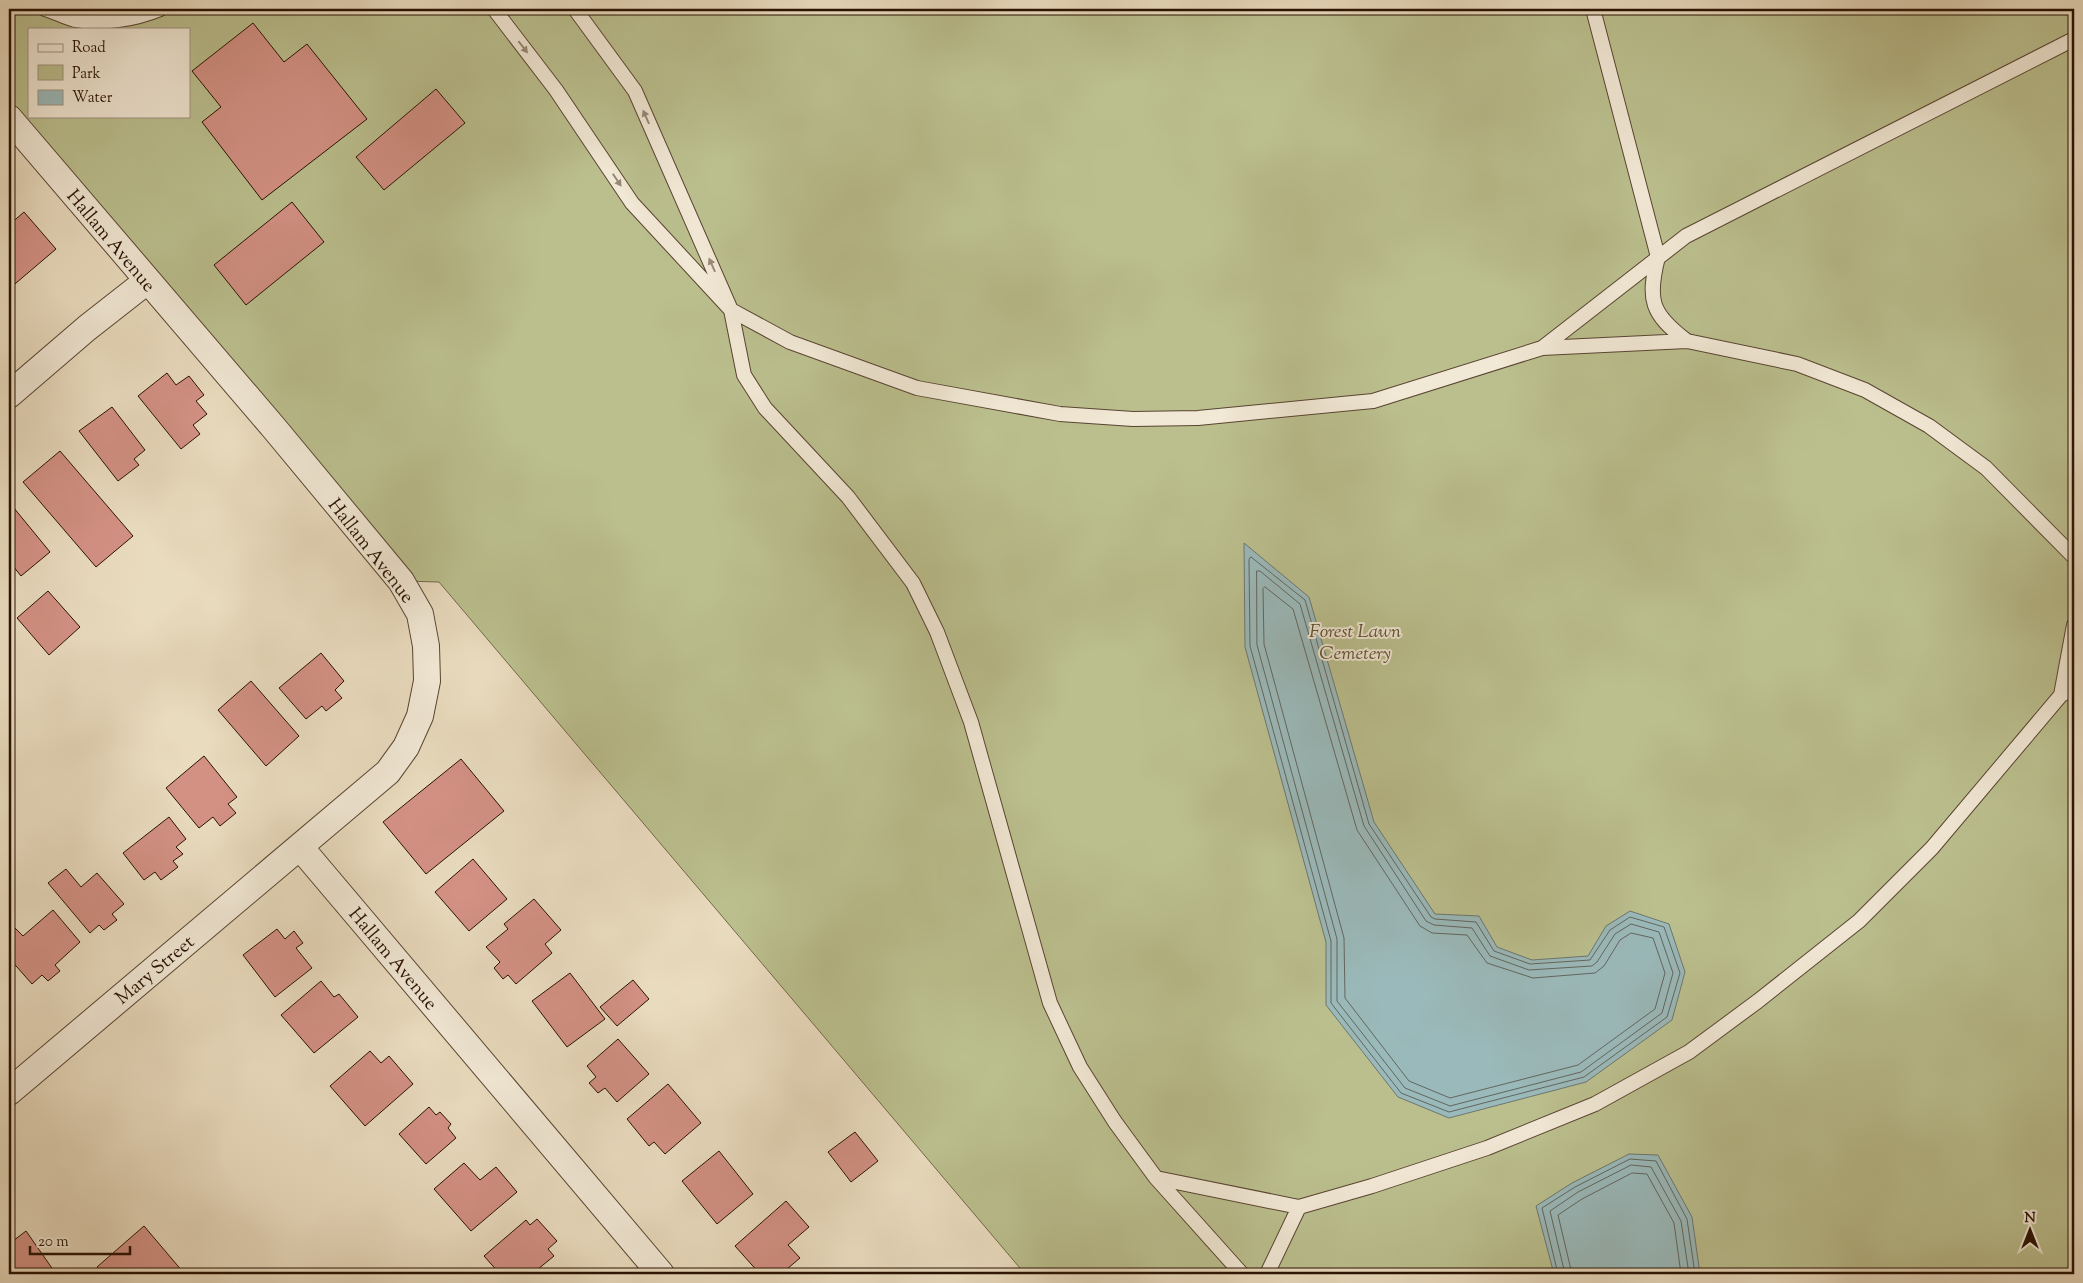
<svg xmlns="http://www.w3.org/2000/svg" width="2083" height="1283" font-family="'Sorts Mill Goudy',serif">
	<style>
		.green { fill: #bbbf8e; stroke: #726848; fill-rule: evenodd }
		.water { fill: #9ab9ba; stroke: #6d7670 }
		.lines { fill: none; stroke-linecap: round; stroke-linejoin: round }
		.shore { stroke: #62665e; stroke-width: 1 }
		.building { fill: #d39184; stroke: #291202 }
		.lane-casing { stroke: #594431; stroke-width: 16 }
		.street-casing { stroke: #594431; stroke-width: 28 }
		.lane { stroke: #f1e8d5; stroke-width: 14 }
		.street { stroke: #f1e8d5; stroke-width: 26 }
		.oneway { fill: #978876 }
		.labels { text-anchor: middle; stroke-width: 4; stroke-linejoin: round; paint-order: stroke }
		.street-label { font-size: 19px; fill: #291202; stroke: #f1e8d5 }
		.park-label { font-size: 19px; font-style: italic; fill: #5c4f33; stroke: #f1e8d5 }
	</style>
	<rect width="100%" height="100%" fill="#e9dbbe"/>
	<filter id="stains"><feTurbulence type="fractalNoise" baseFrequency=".004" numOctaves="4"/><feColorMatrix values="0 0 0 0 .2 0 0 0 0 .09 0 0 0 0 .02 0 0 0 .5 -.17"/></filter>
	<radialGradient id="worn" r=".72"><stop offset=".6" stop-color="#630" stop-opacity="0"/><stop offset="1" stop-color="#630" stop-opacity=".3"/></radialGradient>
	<path class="green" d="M9,9H2074V1274H1025L439,582L401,581L9,118ZM29,29H189V116H29Z"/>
	<path class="water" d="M1244,543L1309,597L1374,822L1435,914L1479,916L1497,947L1532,960L1588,956L1606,926L1630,911L1669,924L1685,972L1672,1020L1586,1082L1449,1118L1398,1097L1326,1005V942L1245,647Z
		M1629,1154L1658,1155L1692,1217L1700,1274H1554L1536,1206L1572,1183Z"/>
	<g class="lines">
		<path class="shore" d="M1251,557L1305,600L1369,824L1431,917L1435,919L1476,922L1494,951L1530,964L1590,960L1610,930L1630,917L1664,927L1680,973L1667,1017L1584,1077L1449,1112L1401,1093L1331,1003V941L1250,646L1249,560Z
			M1257,571H1260L1300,604L1364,826L1426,921L1434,925L1472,928L1490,956L1529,970L1592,966L1597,962L1615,934L1631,924L1659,932L1673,973L1662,1013L1581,1072L1450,1106L1405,1088L1337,1001V939L1257,645Z
			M1265,587L1293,609L1357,830L1420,926L1432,933L1467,935L1487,963L1533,978L1595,973L1604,966L1620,940L1631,933L1653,938L1665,973L1655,1009L1578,1065L1450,1098L1409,1081L1345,998L1344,938L1264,644L1263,589Z
			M1558,1274L1542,1208L1575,1187L1630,1159L1656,1161L1687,1219L1695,1274
			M1565,1274L1550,1211L1578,1192L1631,1165L1651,1167L1681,1221L1689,1274
			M1572,1274L1558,1215L1582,1199L1632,1173L1647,1174L1674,1223L1681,1274"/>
	</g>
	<path class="building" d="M253,23L284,62L307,44L367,119L262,200L202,122L221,107L192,71Z
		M436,89L465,123L384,190L356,157Z
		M292,202L324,242L246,305L214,265Z
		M24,212L56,249L9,289V225Z
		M167,373L176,385L189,376L204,395L196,401L207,414L193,425L200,434L181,449L138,396Z
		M112,407L145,450L134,459L139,465L118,481L79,431Z
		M60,451L133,536L96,567L23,482Z
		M9,502L50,552L21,576L9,561Z
		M48,591L80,627L49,655L17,618Z
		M321,653L344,681L335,690L342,698L326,711L322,706L306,719L279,688Z
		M251,681L299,736L266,766L218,710Z
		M204,756L237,797L228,804L236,813L220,826L213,817L199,828L166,788Z
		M461,759L504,811L426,874L383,822Z
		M169,817L186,839L176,847L183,854L173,861L178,867L161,880L155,872L144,880L123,853Z
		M473,859L507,899L469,931L435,892Z
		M66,869L81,887L97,873L124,904L112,914L117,920L104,930L99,925L90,933L48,883Z
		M534,899L561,930L545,944L552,953L516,984L508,975L503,979L494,968L500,962L486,947L508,929L504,924Z
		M53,910L80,942L55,965L60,971L48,981L42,975L32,984L9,958V933L15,928L23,936Z
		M277,929L285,939L294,931L303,943L296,948L312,968L275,997L243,955Z
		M570,973L605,1019L567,1047L532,1001Z
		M633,980L649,999L617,1026L600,1007Z
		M321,981L334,997L339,994L358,1017L314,1053L281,1015Z
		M618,1039L649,1074L617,1102L605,1088L598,1093L589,1083L596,1077L587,1066Z
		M370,1051L381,1063L389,1056L413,1084L365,1126L330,1086Z
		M668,1084L701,1123L665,1154L654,1142L649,1146L627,1119Z
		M429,1107L436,1115L440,1112L451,1124L448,1128L456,1138L426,1164L399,1134Z
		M855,1132L878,1161L851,1182L828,1152Z
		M719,1151L753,1194L717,1224L682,1181Z
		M464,1163L480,1180L496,1167L517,1192L471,1231L434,1189Z
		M786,1201L809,1227L788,1245L800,1258L781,1274H760L735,1246Z
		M537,1219L557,1241L548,1249L554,1256L532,1274H500L484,1256L526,1220L530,1225Z
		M144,1226L183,1272L180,1274H103L97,1267Z
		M26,1231L54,1271L49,1274H9V1244Z"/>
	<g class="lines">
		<g class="lane-casing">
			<path id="lane" d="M45,9C55,12 65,17 75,20C101,25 136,19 160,9
				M494,9L556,90L632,203L731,310L790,342L917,388L1060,414L1133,419L1198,418L1373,401L1542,348L1687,341L1797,364L1865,390L1929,426L1986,468L2074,557
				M575,9L635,91L731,310L744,375L765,408L848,497L913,583L937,632L971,722L1050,1003L1080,1067L1115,1122L1156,1178L1242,1274
				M1593,9L1658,257C1647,300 1651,314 1687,341
				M1542,348L1686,236L2074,39
				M2061,695L2074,625
				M1156,1178L1299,1207L1372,1186L1487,1148L1595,1104L1689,1052L1758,1001L1859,921L1932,848L2061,695L2074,689
				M1267,1274L1299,1207"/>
		</g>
		<g class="street-casing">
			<path id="street" d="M9,118L274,428L401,581L420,614L426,646L427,681L420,716L406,747L388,772L9,1092
				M9,395L87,328L147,281
				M300,847L661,1274"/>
		</g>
		<use href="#lane" class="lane"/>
		<use href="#street" class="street"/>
	</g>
	<defs><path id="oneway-solid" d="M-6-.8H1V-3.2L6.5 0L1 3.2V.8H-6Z" transform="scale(1.25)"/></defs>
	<g class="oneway">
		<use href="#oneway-solid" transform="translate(523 47) rotate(52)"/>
		<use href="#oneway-solid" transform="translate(646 117) rotate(-114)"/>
		<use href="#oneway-solid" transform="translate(617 180) rotate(56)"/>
		<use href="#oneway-solid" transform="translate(712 265) rotate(-114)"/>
	</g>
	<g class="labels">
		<g class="street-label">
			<text transform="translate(112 240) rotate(50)" y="7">Hallam Avenue</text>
			<text transform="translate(372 550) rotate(52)" y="7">Hallam Avenue</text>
			<text transform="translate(394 958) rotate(50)" y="7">Hallam Avenue</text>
			<text transform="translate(154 969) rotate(-40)" y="7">Mary Street</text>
		</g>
		<g class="park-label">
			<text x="1355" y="637">Forest Lawn<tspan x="1355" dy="22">Cemetery</tspan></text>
		</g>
	</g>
	<rect width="2083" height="1283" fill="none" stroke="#e9dbbe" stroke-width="30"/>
	<rect x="10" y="10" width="2063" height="1263" fill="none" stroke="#291202" stroke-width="2.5"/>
	<rect x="15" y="15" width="2053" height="1253" fill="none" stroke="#291202"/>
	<rect x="28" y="28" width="162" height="90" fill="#f1e8d5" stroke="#a19281"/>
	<rect x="38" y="44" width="25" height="8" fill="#f1e8d5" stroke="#a19281"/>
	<text x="72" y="52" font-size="15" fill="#291202">Road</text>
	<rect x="38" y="65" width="25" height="15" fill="#bbbf8e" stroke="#a19281"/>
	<text x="72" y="78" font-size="15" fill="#291202">Park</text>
	<rect x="38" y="90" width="25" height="15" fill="#9ab9ba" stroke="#a19281"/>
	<text x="72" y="102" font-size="15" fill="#291202">Water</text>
	<g transform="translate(2030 1230)" stroke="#f1e8d5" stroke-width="4" paint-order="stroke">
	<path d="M0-4L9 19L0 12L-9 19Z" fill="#291202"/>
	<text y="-8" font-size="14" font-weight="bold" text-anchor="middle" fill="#291202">N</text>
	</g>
	<path d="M30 1246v8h100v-8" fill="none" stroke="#291202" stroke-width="2.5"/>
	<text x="38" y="1246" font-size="15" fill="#291202" stroke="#f1e8d5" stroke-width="4" paint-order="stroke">20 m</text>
	<rect width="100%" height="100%" filter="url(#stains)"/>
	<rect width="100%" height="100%" fill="url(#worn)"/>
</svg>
